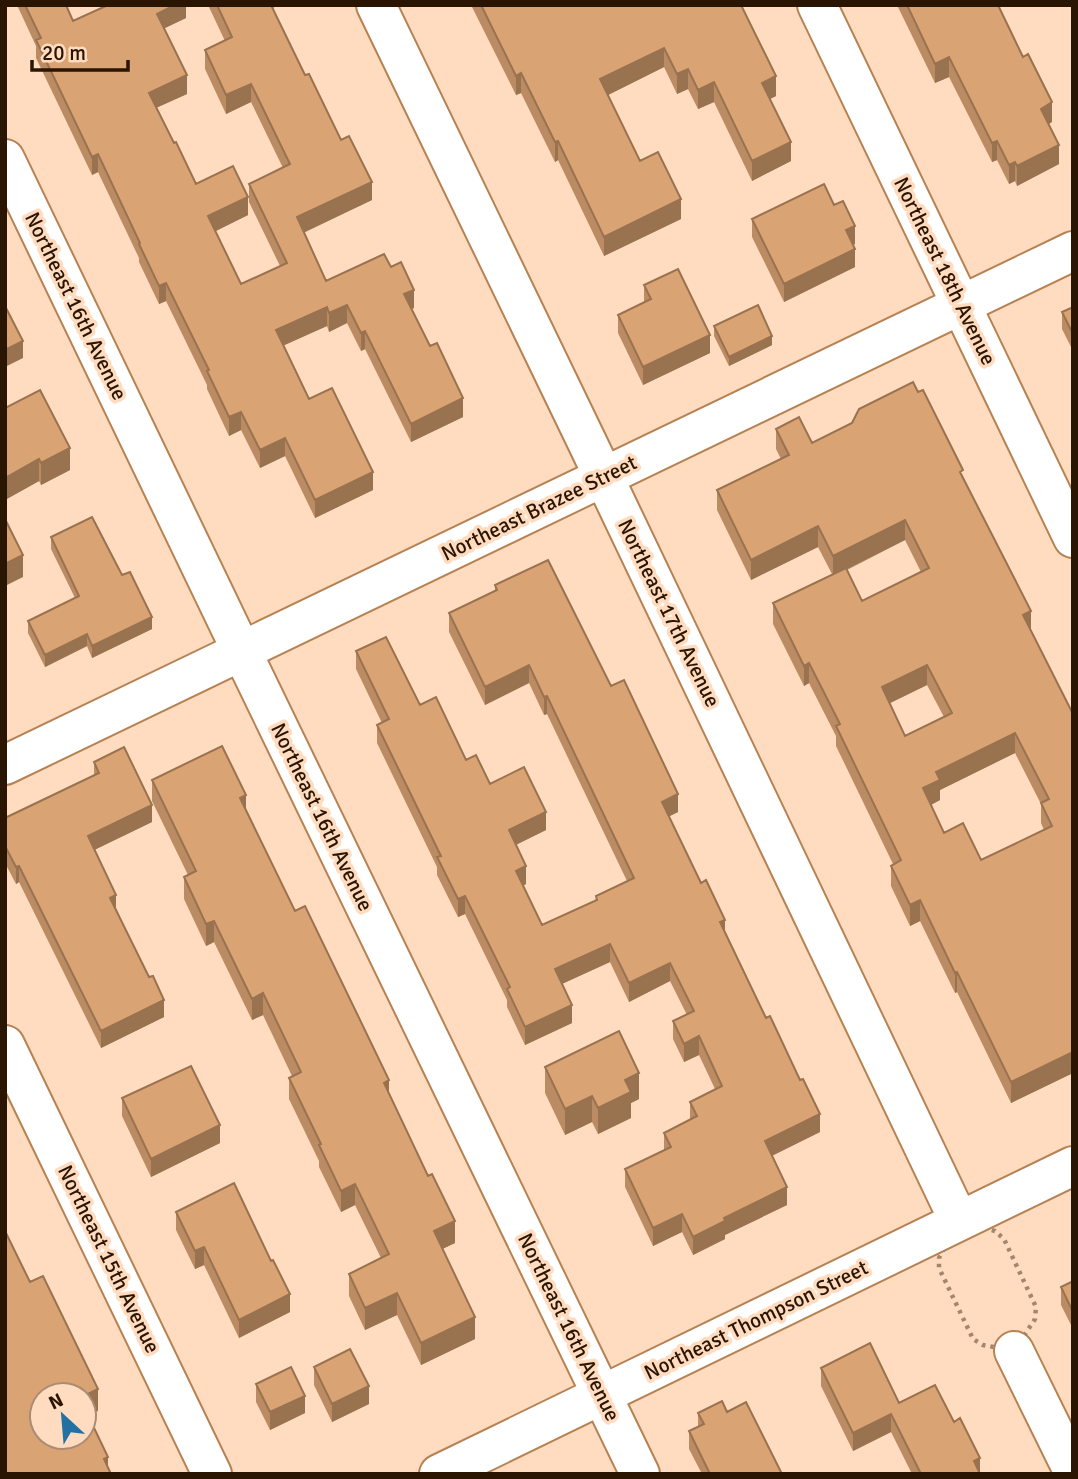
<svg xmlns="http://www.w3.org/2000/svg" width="1078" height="1479" font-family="Signika,sans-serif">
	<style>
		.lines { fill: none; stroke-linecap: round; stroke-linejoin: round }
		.minor-casing { stroke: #b78253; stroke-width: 42 }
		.path { stroke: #a3866e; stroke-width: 4.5; stroke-dasharray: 3.5 5; stroke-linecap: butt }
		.minor { stroke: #fff; stroke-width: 38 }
		.wall { fill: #bb8c63; fill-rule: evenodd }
		.shaded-wall { fill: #997250 }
		.building { fill: #daa373; stroke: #997250; stroke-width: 2; fill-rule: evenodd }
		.labels { text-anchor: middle; stroke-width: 7; stroke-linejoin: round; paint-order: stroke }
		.street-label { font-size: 21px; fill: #2a1503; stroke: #ffdcbf }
	</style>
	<rect width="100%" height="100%" fill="#ffdcbf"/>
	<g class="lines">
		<g class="minor-casing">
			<path id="minor" d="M376,5L587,442L959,1221
				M817,5L1073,538
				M5,159L242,652L640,1474
				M5,765L1073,251
				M5,1045L212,1474
				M1014,1351L1073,1471
				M439,1474L1073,1166"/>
		</g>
		<path class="path" d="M959,1221L995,1231L1004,1239L1036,1307L1035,1319L1014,1351L983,1345L973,1339L939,1268V1258Z"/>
		<use href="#minor" class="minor"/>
	</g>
	<path class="wall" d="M17,5H66L73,21L186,5V18L164,28L187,94L156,108L174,143L196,184L248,215L215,231L241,284L280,266L249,202V184L283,168L251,102L226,114L205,69V50L225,41L208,5H274V11L305,75L341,140L372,200L303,232L326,281L391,267L414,308L412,309L463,417L411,442L365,349L361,351L347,323L329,332L327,326L283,345L309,399L373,490L315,518L285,456L260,468L241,430L229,436L207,389V385L166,301L159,304L139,262V258L98,172L92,175L36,58V46Z
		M471,5H741L776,96L770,99L791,161L752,181L714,102L698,109L688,89L677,94L664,67L608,95L640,161L681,219L604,256L558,160L555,162L521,93L516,95Z
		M897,5H998L1052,122L1049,124L1059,164L1017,186L1015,181L1009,184L997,160L992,162L949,77L935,83Z
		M834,205L855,244L853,245L855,267L784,302L752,237V219Z
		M644,285L710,353L643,385L618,333V315L644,302Z
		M1073,307V351L1062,329V312Z
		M714,326L772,345L729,366L714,336Z
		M5,408L70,470L41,485L39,481L5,500Z
		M776,429L812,443L963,479L1031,631L1073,714V1073L1011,1103L957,992L955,993L920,921L910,926L891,886V866L893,864L836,746V736L809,683L804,686L773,624V603L832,574L818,547L751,580L717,510V490L781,459L776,449ZM905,540L921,572L862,601L847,570ZM927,685L944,717L905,736L890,703ZM1015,753L1041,804V823L1044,830L981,860L944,833L931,805L940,800V790Z
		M51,537L122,575L152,629L92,658L87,646L45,667L28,633V621L75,598L51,549Z
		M495,585L611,686L678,812L669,816L820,1132L772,1156L787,1205L725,1235V1239L693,1255L682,1232L653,1246L625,1187V1169L664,1150V1133L690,1120V1102L715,1089L699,1055L684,1062L673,1039V1021L687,1015L670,981L629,1002L610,962L562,984L572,1023L525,1045L507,1007V1000L465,914L458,917L437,875V867L377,743V725L382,723L356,669V651L420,705L466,760L490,784L546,830L516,845L526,884L523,886L542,925L596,901V896L627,881L547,714L544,715L529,683L485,705L449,632V613L495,591Z
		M94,762L152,822L94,850L116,908L164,1017L101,1048L19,882L16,884L5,863V818L94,776Z
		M152,780L246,809L295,911L389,1094L455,1243L442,1249L475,1339L421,1365L397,1315L365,1330L349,1296V1274L381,1258L355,1205L341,1212L319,1167V1161L289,1099V1078L292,1076L263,1015L252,1020L214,942L206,946L184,899V877L188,875L152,801Z
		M545,1067L639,1099L631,1103V1118L598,1134L592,1122L565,1135L545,1093Z
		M122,1098L220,1143L151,1177L122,1116Z
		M176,1212L290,1312L239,1338L204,1265L195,1269L176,1230Z
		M1073,1281V1329L1061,1305V1287Z
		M314,1367L369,1404L332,1422L314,1385Z
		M821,1368L899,1403L980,1474H912L891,1432L853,1451L821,1386Z
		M256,1384L305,1413L270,1430L256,1402Z
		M727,1412L782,1474H702L689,1449V1431L698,1426V1413Z"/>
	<path class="shaded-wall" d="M175,5H186V18L157,32V14Z
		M664,48V67L600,99V79Z
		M949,57V77L935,83V64Z
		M688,69V89L677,94V74Z
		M521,73V93L516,95V76Z
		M187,75V94L149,111V93Z
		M776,76V96L762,103V83Z
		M714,82V102L698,109V90Z
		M251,84V102L226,114V95Z
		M1052,102V122L1041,128V109Z
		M558,141V160L555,162V142Z
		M997,141V160L992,162V143Z
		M791,142V161L752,181V161Z
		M1059,145V164L1017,186V166Z
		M98,154V172L92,175V157Z
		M1015,162V181L1009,184V165Z
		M372,182V200L297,236V217Z
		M248,197V215L208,235V216Z
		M681,199V219L604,256V237Z
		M855,226V244L846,248V230Z
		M855,249V267L784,302V284Z
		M166,283V301L159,304V286Z
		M414,290V308L404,312V294Z
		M347,305V323L329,332V313Z
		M327,307V326L276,349V330Z
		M365,331V349L361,351V333Z
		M710,335V353L643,385V367Z
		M772,336V345L729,366V357Z
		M23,341V358L5,367V350Z
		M463,398V417L411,442V424Z
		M241,412V430L229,436V417Z
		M285,438V456L260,468V450Z
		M70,448V470L41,485V463Z
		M39,459V481L5,500V478Z
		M373,472V490L315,518V500Z
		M905,520V540L833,576V556Z
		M818,526V547L751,580V560Z
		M23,555V577L5,586V564Z
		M1031,611V631L1023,615Z
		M152,617V629L92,658V646Z
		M87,634V646L45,667V655Z
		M809,663V683L804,686V666Z
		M529,665V683L485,705V687Z
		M927,665V685L882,707V687Z
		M547,696V714L544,715V697Z
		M1015,733V753L940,790V800L923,809V788L936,772Z
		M678,794V812L662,820V802Z
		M246,795V817L240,798Z
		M152,805V822L88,853V836Z
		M546,812V830L509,848V830Z
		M19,866V882L16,884V867Z
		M526,866V884L516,889V871Z
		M116,895V912L110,898Z
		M465,896V914L458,917V899Z
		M920,900V921L910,926V905Z
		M725,920V938L720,922Z
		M214,921V942L206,946V924Z
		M610,944V962L555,987V969Z
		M670,963V981L629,1002V983Z
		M957,972V992L955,993V973Z
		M263,993V1015L252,1020V999Z
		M164,1000V1017L101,1048V1031Z
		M572,1005V1023L525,1045V1027Z
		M699,1036V1055L684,1062V1044Z
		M1073,1052V1073L1011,1103V1082Z
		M639,1073V1099L631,1103V1118L598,1134V1108L625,1080Z
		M389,1080V1102L384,1083Z
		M592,1096V1122L565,1135V1109Z
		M820,1114V1132L765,1159V1141Z
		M220,1125V1143L151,1177V1159Z
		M355,1184V1205L341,1212V1191Z
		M787,1187V1205L725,1235V1239L693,1255V1237L724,1218Z
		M682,1214V1232L653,1246V1228Z
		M455,1221V1243L434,1253V1231Z
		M204,1247V1265L195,1269V1251Z
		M397,1293V1315L365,1330V1308Z
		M290,1294V1312L239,1338V1320Z
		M475,1317V1339L421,1365V1343Z
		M369,1386V1404L332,1422V1404Z
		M98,1389V1411L84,1418V1396Z
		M305,1396V1413L270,1430V1412Z
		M891,1414V1432L853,1451V1433Z
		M108,1457V1474L104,1459Z
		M980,1458V1474L974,1461Z"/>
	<path class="building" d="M25,5H66L73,21L108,5H175L157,14L187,75L149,93L174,143L176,142L196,184L233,166L248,197L208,216L241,284L287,263L249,184L290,164L251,84L226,95L205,50L232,37L217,5H271L305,75L309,74L341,140L349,136L372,182L297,217L326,281L384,254L391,267L401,262L414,290L404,294L430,346L437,343L463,398L411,424L365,331L361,333L347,305L329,313L327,307L276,330L309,399L332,388L373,472L315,500L285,438L260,450L241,412L229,417L207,371L209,370L166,283L159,286L139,244L140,243L98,154L92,157L36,40L41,38Z
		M481,5H741L776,76L762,83L791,142L752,161L714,82L698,90L688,69L677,74L664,48L600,79L640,161L658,152L681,199L604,237L558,141L555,142L521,73L516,76Z
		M907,5H998L1023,57L1028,54L1052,102L1041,109L1059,145L1017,166L1015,162L1009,165L997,141L992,143L949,57L935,64Z
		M824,184L834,205L843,201L855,226L846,230L855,249L784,284L752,219Z
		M678,269L710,335L643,367L618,315L651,299L644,285Z
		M758,305L772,336L729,357L714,326Z
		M5,306L23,341L5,350Z
		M1073,307V334L1062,312Z
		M913,382L918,392L923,390L963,470L960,472L1031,611L1023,615L1073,714V1052L1011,1082L957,972L955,973L920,900L910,905L891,866L901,860L836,726L840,724L809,663L804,666L773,603L846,568L862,601L929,568L905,520L833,556L818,526L751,560L717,490L789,455L776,429L799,417L812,443L852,423L859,409ZM927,665L952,713L905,736L882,687ZM1015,733L1049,799L1041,803L1052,826L981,860L963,823L944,833L923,788L940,780L936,772Z
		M40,390L70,448L41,463L39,459L5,478V408Z
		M92,517L122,575L130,572L152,617L92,646L87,634L45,655L28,621L79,596L51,537Z
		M5,519L23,555L5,564Z
		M548,560L611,686L624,680L678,794L662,802L701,883L706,880L725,920L720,922L766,1018L770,1016L800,1080L803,1079L820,1114L765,1141L787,1187L724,1218L725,1221L693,1237L682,1214L653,1228L625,1169L671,1147L664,1133L697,1116L690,1102L722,1086L699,1036L684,1044L673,1021L694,1011L670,963L629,983L610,944L555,969L572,1005L525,1027L507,989L510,987L465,896L458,899L437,857L441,856L377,725L389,719L356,651L386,637L420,705L436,697L466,760L476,755L490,784L524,767L546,812L509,830L526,866L516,871L542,925L597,900L596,896L634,878L547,696L544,697L529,665L485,687L449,613L497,590L495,585Z
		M222,746L246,795L240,798L295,911L305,906L389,1080L384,1083L428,1176L432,1174L455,1221L434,1231L475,1317L421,1343L397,1293L365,1308L349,1274L389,1254L355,1184L341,1191L319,1145L321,1144L289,1078L301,1072L263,993L252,999L214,921L206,924L184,877L196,871L152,780Z
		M124,747L152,805L88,836L116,895L110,898L149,977L153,976L164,1000L101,1031L19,866L16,867L5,846V818L99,773L94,762Z
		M619,1031L639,1073L625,1080L631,1092L598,1108L592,1096L565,1109L545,1067Z
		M191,1066L220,1125L151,1159L122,1098Z
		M234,1183L271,1261L273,1260L290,1294L239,1320L204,1247L195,1251L176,1212Z
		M5,1231L30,1282L43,1276L98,1389L84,1396L42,1395V1437H84V1407L108,1457L104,1459L111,1474H5Z
		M1073,1281V1312L1061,1287Z
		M870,1343L899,1403L935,1385L954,1422L960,1418L980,1458L974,1461L980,1474H921L891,1414L853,1433L821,1368Z
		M350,1349L369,1386L332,1404L314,1367Z
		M291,1367L305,1396L270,1412L256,1384Z
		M722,1401L727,1412L746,1402L782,1474H710L689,1431L704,1424L698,1413Z"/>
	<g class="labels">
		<g class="street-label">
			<text transform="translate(945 271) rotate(64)" y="7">Northeast 18th Avenue</text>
			<text transform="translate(76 306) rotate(64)" y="7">Northeast 16th Avenue</text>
			<text transform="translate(539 508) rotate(-26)" y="7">Northeast Brazee Street</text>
			<text transform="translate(669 613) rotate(64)" y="7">Northeast 17th Avenue</text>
			<text transform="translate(322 817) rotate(64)" y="7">Northeast 16th Avenue</text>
			<text transform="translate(109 1259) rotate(64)" y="7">Northeast 15th Avenue</text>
			<text transform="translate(756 1320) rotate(-26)" y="7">Northeast Thompson Street</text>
			<text transform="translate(569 1327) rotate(64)" y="7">Northeast 16th Avenue</text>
		</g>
	</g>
	<rect width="1078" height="1479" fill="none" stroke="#2a1503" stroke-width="14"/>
	<g transform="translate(63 1416) rotate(334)"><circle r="33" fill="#ffdcbf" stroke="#aa8c74" stroke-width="2"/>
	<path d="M0-5L12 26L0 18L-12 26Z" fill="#2370a3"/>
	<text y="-10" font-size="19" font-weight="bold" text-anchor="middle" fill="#2a1503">N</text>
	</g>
	<path d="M32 60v10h96v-10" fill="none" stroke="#2a1503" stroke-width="3.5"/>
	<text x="42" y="60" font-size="21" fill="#2a1503" stroke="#ffdcbf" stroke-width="5" paint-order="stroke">20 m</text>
</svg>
